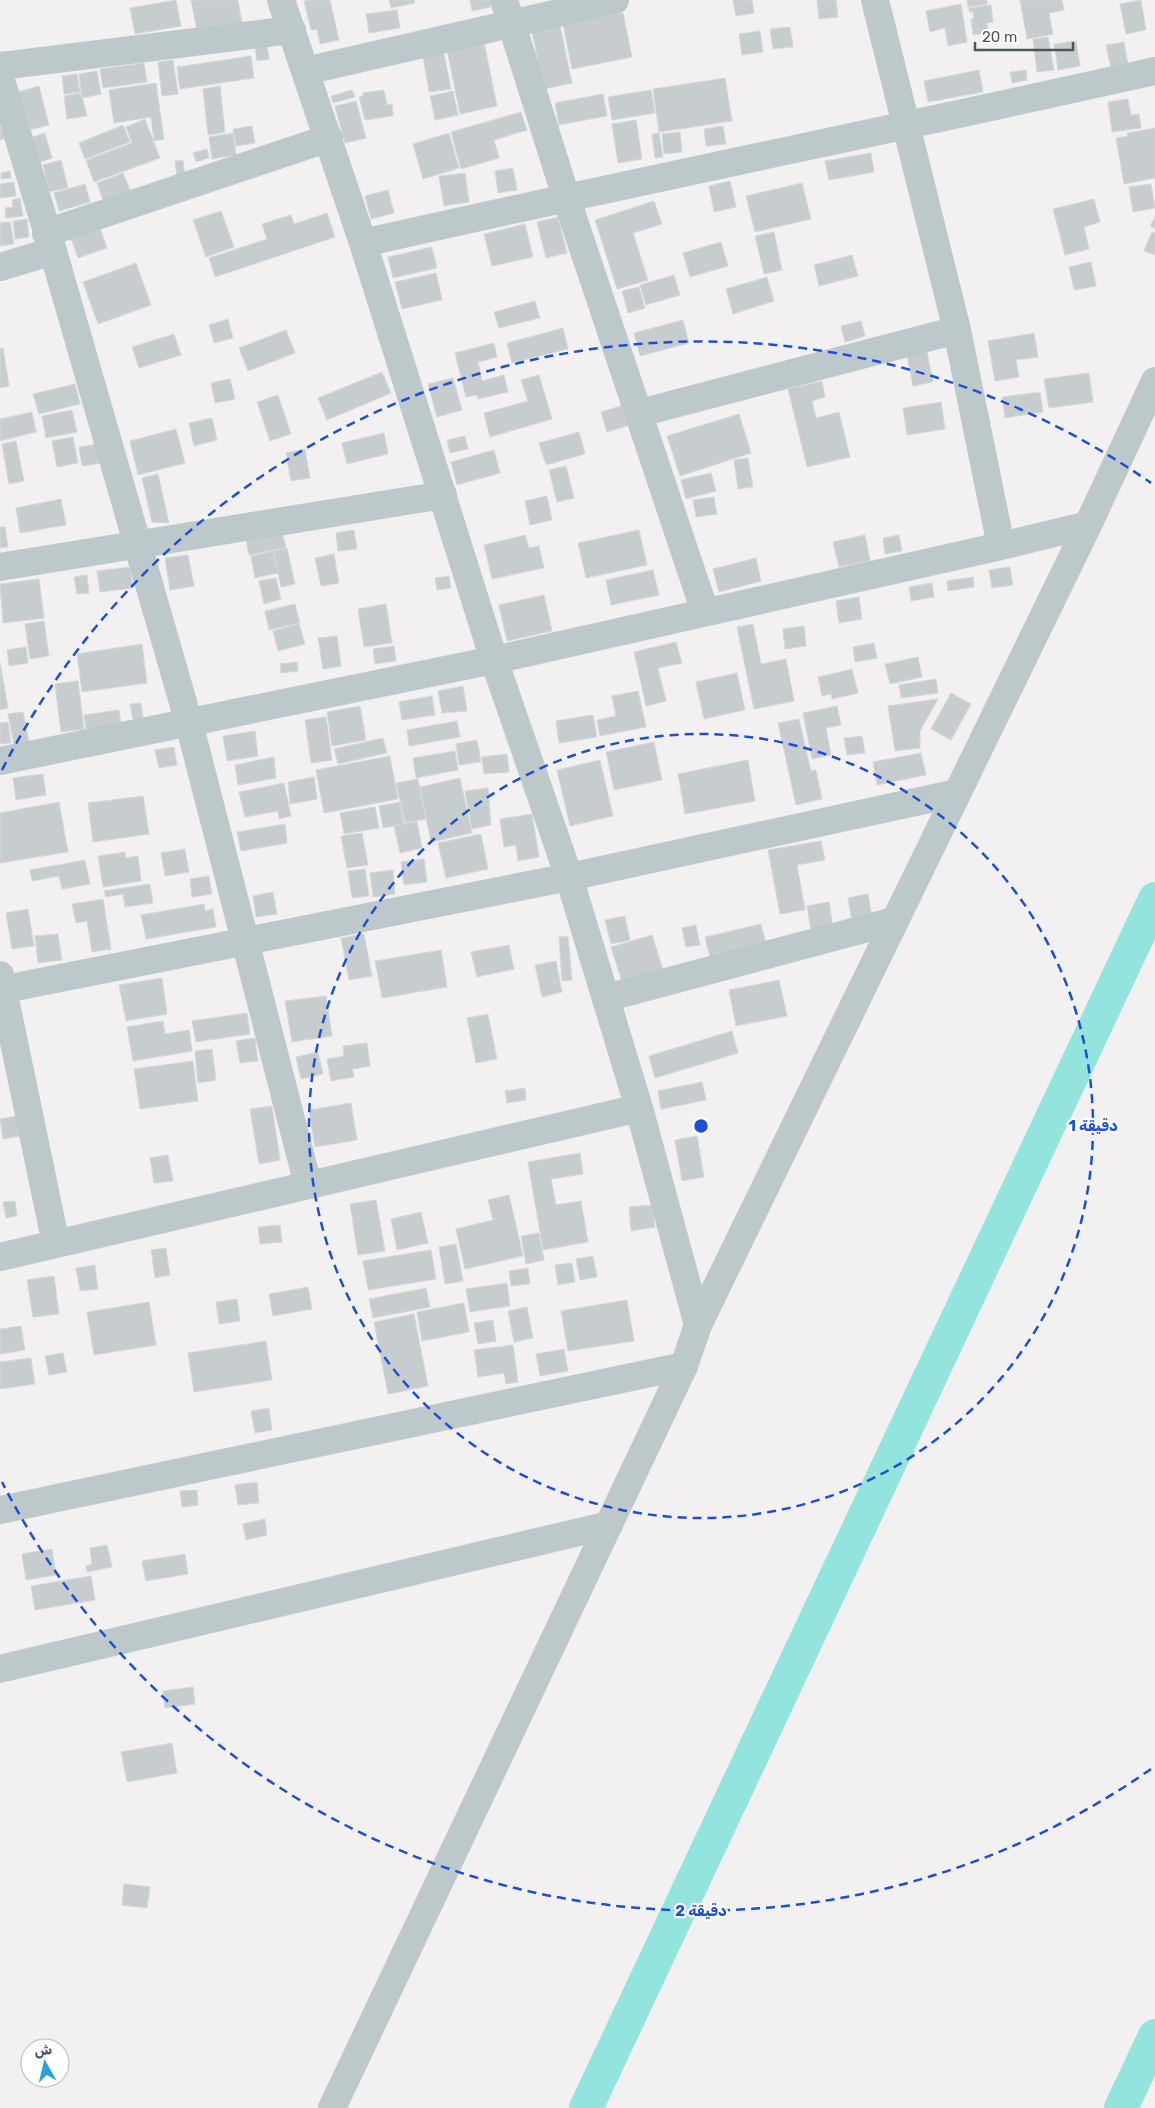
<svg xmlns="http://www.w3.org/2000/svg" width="1155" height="2108" font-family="Rubik,'Noto Sans Arabic',sans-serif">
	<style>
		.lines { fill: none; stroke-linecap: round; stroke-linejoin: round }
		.canal { stroke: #94e4de; stroke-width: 34 }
		.building { fill: #c7cdcf; stroke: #d5d8db }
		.minor { stroke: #bdc8cb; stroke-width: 28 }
		.tertiary { stroke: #bdc8cb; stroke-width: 28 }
		.ring { fill: none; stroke: #1d4ed8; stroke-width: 2.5; stroke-dasharray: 9 6 }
		.centre { fill: #1d4ed8; stroke: #fff; stroke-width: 2.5 }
		.ring-label { font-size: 15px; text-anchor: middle; font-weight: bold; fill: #1d4ed8; stroke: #fff; stroke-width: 4.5; stroke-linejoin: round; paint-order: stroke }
	</style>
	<rect width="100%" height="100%" fill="#f2f0f1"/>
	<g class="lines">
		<path class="canal" d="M586,2108L1155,899
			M1121,2108L1155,2036"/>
	</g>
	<path class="building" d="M176,0L181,26L135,34L130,8Z
		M191,0H238L242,23L197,31Z
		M309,0H330L339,40L320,44L317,29L311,30L304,1Z
		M389,0H414L415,3L391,8Z
		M470,0H490L491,7L472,11Z
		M733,0H752L754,13L736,16Z
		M817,0H836L838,17L819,19Z
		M967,0H987V4L968,7Z
		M1020,0H1062L1064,10L1049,13L1053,34L1027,39Z
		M1141,0L1146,30L1126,34L1120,4Z
		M961,4L967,42L948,46L945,28L930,32L926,11Z
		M991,5L993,22L987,23L988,33L973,35L971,19H974L973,12H969V8Z
		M397,10L400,28L369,33L366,14Z
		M623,13L632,57L572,69L563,24Z
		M560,26L572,83L544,89L532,32Z
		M790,27L793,47L773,49L770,29Z
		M760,31L763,52L742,55L739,34Z
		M1048,37L1054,70L1037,72L1033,39Z
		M1076,41L1080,66L1058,70L1054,44Z
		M484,42L497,106L460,114L447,50Z
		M1124,42L1128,65L1111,68L1106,45Z
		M267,45L269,59L257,61L255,47Z
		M444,53L451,89L429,92L423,56Z
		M251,56L254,78L180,89L177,67Z
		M173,60L178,94L162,96L158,62Z
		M144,63L147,82L103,88L100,69Z
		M979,70L983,92L928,102L924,81Z
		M1026,70L1027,80L1012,83L1010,72Z
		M97,71L101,94L82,98L79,74Z
		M77,74L80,92L64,94L62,76Z
		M725,78L732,121L659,132L653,89Z
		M156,83L164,139L154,141L151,117L114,123L109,90Z
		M39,86L49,125L28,130L18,92Z
		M220,86L225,132L208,135L203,89Z
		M352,90L355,97L333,103L331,96Z
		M384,90L387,105L392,104L393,116L365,120L359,97L363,96V93Z
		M651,90L655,113L612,120L608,97Z
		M453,91L458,115L435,120L430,96Z
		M81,93L87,116L67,119L64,96Z
		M603,94L607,116L559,125L555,103Z
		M1128,99L1131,115L1139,114L1141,128L1112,132L1108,102Z
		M356,101L366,138L345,143L335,106Z
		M521,112L527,130L494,140L499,158L461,169L451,132Z
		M145,119L160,158L94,182L86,160L132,143L126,127Z
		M636,120L642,159L618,163L612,124Z
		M123,125L130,142L85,159L79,143Z
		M252,126L255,143L236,146L233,129Z
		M723,126L726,144L706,146L704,129Z
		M0,128L5,138L0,140Z
		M1155,128V178L1124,184L1116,138L1128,136L1127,133Z
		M680,132L682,152L664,154L662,134Z
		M45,133L52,158L38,163L30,138Z
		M233,133L236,155L212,159L209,137Z
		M449,133L459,168L423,179L413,144Z
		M659,133L663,157L655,158L652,134Z
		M207,149L209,158L196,162L193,153Z
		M871,153L874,172L829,180L825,161Z
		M61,160L68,188L49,192L43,165Z
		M183,160L185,175L177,176L175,161Z
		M513,168L517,190L498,193L495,171Z
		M10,171L11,178L1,179V173Z
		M123,173L130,190L103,200L97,183Z
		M465,173L469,202L444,206L439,176Z
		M730,181L736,207L714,212L709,186Z
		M14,182L16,196L0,198V184Z
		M802,183L811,219L755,232L746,196Z
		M85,184L90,202L59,211L54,193Z
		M1151,184L1155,208L1133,212L1129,187Z
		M388,190L394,213L371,219L365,196Z
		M20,198L23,216L6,218L5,208L13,207L12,200Z
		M1094,199L1100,222L1084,227L1089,249L1065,255L1053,209Z
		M654,201L662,224L633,233L648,280L617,289L595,220Z
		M221,211L234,247L206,257L193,220Z
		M327,213L335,237L215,277L209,258L267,239L262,224L291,215L294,224Z
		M558,217L567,253L546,258L537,222Z
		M1155,217V229L1150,226Z
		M27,219L29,237L15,239L13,221Z
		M10,222L14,244L0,246V223Z
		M525,224L533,257L492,266L484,234Z
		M100,228L107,248L78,258L71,238Z
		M774,232L782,270L764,274L755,236Z
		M1152,232L1155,233V255L1144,251Z
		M721,242L728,266L690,277L683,253Z
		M432,247L437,268L393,278L388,257Z
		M852,255L858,276L819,286L814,265Z
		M1091,262L1096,286L1074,290L1069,267Z
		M136,263L151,305L98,324L83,282Z
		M436,273L442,300L402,309L395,282Z
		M674,275L680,295L646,305L640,285Z
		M767,277L774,301L733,314L726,289Z
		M639,287L645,308L628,313L622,291Z
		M535,301L540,318L499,328L494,312Z
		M228,319L233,338L214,343L209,325Z
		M683,320L689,343L640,356L634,333Z
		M861,321L865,336L845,342L841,326Z
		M563,328L568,349L512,363L507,343Z
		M286,330L295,353L248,371L239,348Z
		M1034,333L1038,357L1016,360L1019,377L995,381L988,341Z
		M174,334L181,355L139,368L132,347Z
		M494,343L497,357L478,362L482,381L504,375L508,392L478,399L477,395L466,397L455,353Z
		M3,348L9,386L0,388V349Z
		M927,352L933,382L913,386L907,356Z
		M382,372L391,393L327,420L318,398Z
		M1089,373L1093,402L1049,408L1044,379Z
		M539,375L552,419L490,437L484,413L528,401L521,380Z
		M453,378L462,410L437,417L428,384Z
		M230,379L235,399L215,403L211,383Z
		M822,381L825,397L812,401L816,418L839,412L850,457L807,467L788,389Z
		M75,384L80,404L39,414L33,394Z
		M1040,392L1043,412L1005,418L1002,397Z
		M278,395L291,434L270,441L257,402Z
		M941,402L945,429L907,435L903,408Z
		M624,405L630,425L607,432L601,412Z
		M72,410L77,432L46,438L42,416Z
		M32,412L36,432L0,441V419Z
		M739,414L751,453L680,476L667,436Z
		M212,418L217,440L194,446L189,423Z
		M176,429L185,463L138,475L130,441Z
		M579,432L585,454L546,465L539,443Z
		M384,433L388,454L347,464L342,443Z
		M465,436L468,449L450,453L447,440Z
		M73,437L78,463L57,467L52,441Z
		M16,441L24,481L9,484L2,444Z
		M99,444L102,463L82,466L79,447Z
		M305,449L310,478L291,481L286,453Z
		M494,450L500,473L457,485L451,462Z
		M748,458L753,487L738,489L734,460Z
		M566,466L574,498L557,502L549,470Z
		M711,473L716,491L686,499L681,480Z
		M158,474L169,523L152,522L142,478Z
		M547,496L552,520L530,525L525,501Z
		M714,497L717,514L696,517L693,500Z
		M61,499L66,525L20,533L16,508Z
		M0,527H5L8,547L0,548Z
		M354,530L357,549L338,551L336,533Z
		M639,530L647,565L586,578L578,543Z
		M283,535L286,548L249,555L246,540Z
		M525,535L529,548L539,546L544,568L492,579L484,545Z
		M865,535L870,561L839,567L833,542Z
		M899,535L902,551L885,554L883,538Z
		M287,548L295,584L281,587L273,551Z
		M273,551L278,573L255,578L251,556Z
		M334,554L339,583L321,586L315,558Z
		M188,555L194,586L170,590L165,558Z
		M756,558L761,581L719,592L713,569Z
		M130,567L133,588L100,592L97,571Z
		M1010,567L1013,585L992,588L989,570Z
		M653,570L659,595L611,605L606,580Z
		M87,575L89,593L77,594L74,577Z
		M449,576L451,588L437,590L435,578Z
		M973,577L974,587L948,591L947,581Z
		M276,578L281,599L264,604L259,581Z
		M39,579L44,618L3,623L0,584Z
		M932,583L934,597L911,601L909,587Z
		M544,595L552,631L507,641L499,605Z
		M859,597L862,619L839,623L836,601Z
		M295,604L300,623L269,630L265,611Z
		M386,604L392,643L364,647L358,609Z
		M44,621L49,656L30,659L25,624Z
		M299,624L305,644L278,651L273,631Z
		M753,624L761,664L786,659L794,701L754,709L737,627Z
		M804,626L806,646L785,649L783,629Z
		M337,636L341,666L323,669L318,638Z
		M676,642L682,663L658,668L666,701L646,706L634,652Z
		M874,643L877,658L855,662L853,647Z
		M142,644L147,683L82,692L77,654Z
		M394,646L396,661L375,664L373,649Z
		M26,647L28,663L9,666L7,650Z
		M918,657L922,677L890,684L885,664Z
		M297,662L298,671L281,673L280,664Z
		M0,663L8,708L0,710Z
		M852,669L858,693L832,699L831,694L822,696L818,677Z
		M737,673L745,710L704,719L696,682Z
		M936,679L938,693L901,698L899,685Z
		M78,681L84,729L61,732L55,684Z
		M463,686L467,711L442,713L438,691Z
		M638,691L646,727L600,736L597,720L616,716L612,696Z
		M951,693L971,704L951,740L931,729Z
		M432,696L435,715L402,720L399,702Z
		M938,699L920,731V748L895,751L888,706Z
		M141,703L143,718L133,720L130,704Z
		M360,706L366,740L332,746L327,712Z
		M837,706L841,725L826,728L831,755L812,759L803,713Z
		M119,710L121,725L86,729L84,715Z
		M23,712L29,742L14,745L8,714Z
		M593,715L597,737L559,743L556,721Z
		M326,717L332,760L311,763L305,720Z
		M799,719L811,771L816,770L822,799L796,805L778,723Z
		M457,721L460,737L409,746L407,730Z
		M8,722L11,743L0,744V723Z
		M255,731L258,756L227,761L223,736Z
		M862,736L865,753L847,755L844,738Z
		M383,738L387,753L338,764L334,749Z
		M477,740L481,762L459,765L456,744Z
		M654,742L662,780L614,790L606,752Z
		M174,747L177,765L159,768L155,750Z
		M455,751L458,770L416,778L413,758Z
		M921,753L926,775L877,785L873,762Z
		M507,754L509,772L484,774L482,757Z
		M390,756L398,799L324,813L316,770Z
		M274,757L276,778L238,785L235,765Z
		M600,760L613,816L570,826L557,770Z
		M748,760L755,801L685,814L678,774Z
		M43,774L46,795L16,800L13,778Z
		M314,777L317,799L290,804L288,782Z
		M460,778L472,833L431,842L420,787Z
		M418,779L426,819L405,823L396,783Z
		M284,783L291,816L279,819L278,811L245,817L239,792Z
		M488,788L491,825L472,829L465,791Z
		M143,796L149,834L93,842L88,803Z
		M59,802L68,852L0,863V813Z
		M400,802L404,824L383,828L379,806Z
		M375,807L379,828L344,834L340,813Z
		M532,814L539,857L518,861L516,845L504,847L500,819Z
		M417,821L422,848L400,853L394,826Z
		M285,824L287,843L241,851L237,832Z
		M362,833L368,865L347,868L341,836Z
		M481,834L488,869L446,878L438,843Z
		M821,841L825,860L797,865L805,910L780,914L768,850Z
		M185,849L189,872L165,876L161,853Z
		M125,852L126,858L138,856L141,881L103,887L98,856Z
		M424,859L427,882L404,885L401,862Z
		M85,860L90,884L62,889L59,876L32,881L30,870Z
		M365,869L369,896L352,898L348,871Z
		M393,870L395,894L373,897L370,873Z
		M209,876L212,894L192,897L190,879Z
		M150,884L153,903L125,907L123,894L106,897L104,891Z
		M273,892L277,914L256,917L253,896Z
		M868,894L872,918L852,922L848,898Z
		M103,899L111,949L92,952L87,921L76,923L72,904Z
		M829,902L833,928L811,931L807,906Z
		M204,904L205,911L213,909L216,927L146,939L141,915Z
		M28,909L34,946L12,949L6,913Z
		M625,916L630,940L611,944L605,920Z
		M761,924L766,944L710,958L705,937Z
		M696,925L700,945L686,947L682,928Z
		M58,934L62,960L38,963L35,936Z
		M364,934L372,976L349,980L341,938Z
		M652,935L664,973L623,985L611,947Z
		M568,936L572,980L562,981L559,937Z
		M509,945L514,969L477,977L471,952Z
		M441,950L447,987L382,998L375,961Z
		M556,961L562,992L542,997L535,965Z
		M162,978L167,1014L126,1021L119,985Z
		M779,980L787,1016L736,1026L729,990Z
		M326,996L332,1036L292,1042L285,1001Z
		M247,1013L250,1034L196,1042L192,1021Z
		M488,1014L497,1059L476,1063L467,1018Z
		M163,1021L165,1034L189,1030L192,1051L133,1061L127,1027Z
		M732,1031L738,1053L655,1078L649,1056Z
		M255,1038L258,1061L240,1063L236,1041Z
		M367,1043L370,1066L352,1069L354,1077L331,1081L327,1059L344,1056L343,1046Z
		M212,1049L216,1080L198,1083L195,1051Z
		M318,1052L323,1074L301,1079L296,1057Z
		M193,1061L198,1101L140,1109L134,1069Z
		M702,1082L706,1100L661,1109L658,1091Z
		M525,1088L526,1100L507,1103L505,1091Z
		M351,1103L357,1140L315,1147L309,1110Z
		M272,1106L280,1160L259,1164L250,1109Z
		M17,1116L20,1136L3,1139L0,1119Z
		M697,1136L704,1177L682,1181L675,1140Z
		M580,1153L583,1174L551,1179L556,1205L581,1201L588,1242L543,1250L528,1162Z
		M168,1155L173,1181L154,1183L150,1158Z
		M509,1195L523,1256L465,1269L456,1229L493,1220L488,1200Z
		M376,1200L385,1251L358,1255L350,1204Z
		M15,1201L17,1216L6,1218L3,1202Z
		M652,1205L655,1227L631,1231L629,1207Z
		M421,1212L428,1243L397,1250L391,1219Z
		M280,1225L282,1242L260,1244L258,1227Z
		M539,1233L544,1260L526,1264L521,1236Z
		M456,1244L463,1281L445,1284L439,1247Z
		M166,1248L170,1275L155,1278L151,1250Z
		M431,1250L436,1279L368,1290L363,1261Z
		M593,1256L597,1277L580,1280L576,1259Z
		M572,1263L575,1282L558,1285L555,1265Z
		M95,1265L98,1289L80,1291L76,1268Z
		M528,1268L530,1284L511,1286L509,1271Z
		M54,1276L59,1314L33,1317L27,1280Z
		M507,1283L510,1306L470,1312L466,1289Z
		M308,1287L312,1309L273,1316L269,1294Z
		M426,1288L430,1307L373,1318L369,1299Z
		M237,1299L240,1321L219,1324L216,1302Z
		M627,1300L634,1341L568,1351L561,1311Z
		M149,1302L156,1345L94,1355L87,1312Z
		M464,1303L469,1332L422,1341L417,1312Z
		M527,1307L533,1338L514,1342L508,1311Z
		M414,1314L428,1386L388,1394L374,1322Z
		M493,1320L496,1341L478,1344L474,1323Z
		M21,1326L25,1350L0,1354V1329Z
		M266,1341L272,1380L194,1392L188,1353Z
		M513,1345L518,1382L506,1384L504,1373L478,1377L474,1350Z
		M564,1349L568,1371L540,1376L536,1354Z
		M63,1353L67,1372L49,1375L45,1356Z
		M31,1358L35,1384L0,1389V1362Z
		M269,1408L272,1430L255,1433L251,1411Z
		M257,1482L259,1503L238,1505L235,1485Z
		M197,1490L198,1505L182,1507L180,1491Z
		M265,1519L267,1535L246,1540L243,1524Z
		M107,1545L112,1567L87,1572L86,1566L92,1564L90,1548Z
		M52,1549L56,1575L26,1580L22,1554Z
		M185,1554L188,1574L146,1581L142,1561Z
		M91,1576L95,1600L35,1610L31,1586Z
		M193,1687L195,1704L165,1708L163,1691Z
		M172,1743L177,1773L127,1782L121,1752Z
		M124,1884L150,1887L147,1908L122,1905Z"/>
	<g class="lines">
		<path class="minor" d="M281,0L363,243L494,660L569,877L639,1108L698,1325
			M504,0L566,197L705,612
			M875,0L957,330L1001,546L1088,525
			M0,66L292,30
			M305,71L615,0
			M0,77L53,251L189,723L308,1185
			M46,233L329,138
			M363,243C627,183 891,130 1155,71
			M0,267L53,251
			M640,413L957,330
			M0,567L443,495
			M0,761L494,660L1001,546
			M0,975L56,1244
			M0,990L569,877L957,793
			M606,998L894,921
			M0,1257L639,1108
			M0,1510L684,1366
			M0,1669L609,1525"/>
		<path class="tertiary" d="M332,2108L684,1366L698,1325L1088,525L1155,381"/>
	</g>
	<g class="ring">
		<circle cx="701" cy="1126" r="392"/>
		<path d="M1151 1769A785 785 0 0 1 2 1482M2 770A785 785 0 0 1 1151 483"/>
	</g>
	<circle cx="701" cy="1126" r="8" class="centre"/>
	<g class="ring-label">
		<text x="1093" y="1131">1 دقيقة</text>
		<text x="701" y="1916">2 دقيقة</text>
	</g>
	<g transform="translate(45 2063) rotate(352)"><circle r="24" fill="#ffffff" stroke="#b7bcbe"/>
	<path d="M0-4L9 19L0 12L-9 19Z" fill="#2aa3d2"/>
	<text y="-8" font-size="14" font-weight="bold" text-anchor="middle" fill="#4a585c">ش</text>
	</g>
	<path d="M975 42v8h98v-8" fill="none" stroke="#4a585c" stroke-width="2.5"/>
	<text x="982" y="42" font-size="15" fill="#4a585c" stroke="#ffffff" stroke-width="4" paint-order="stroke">20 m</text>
</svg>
